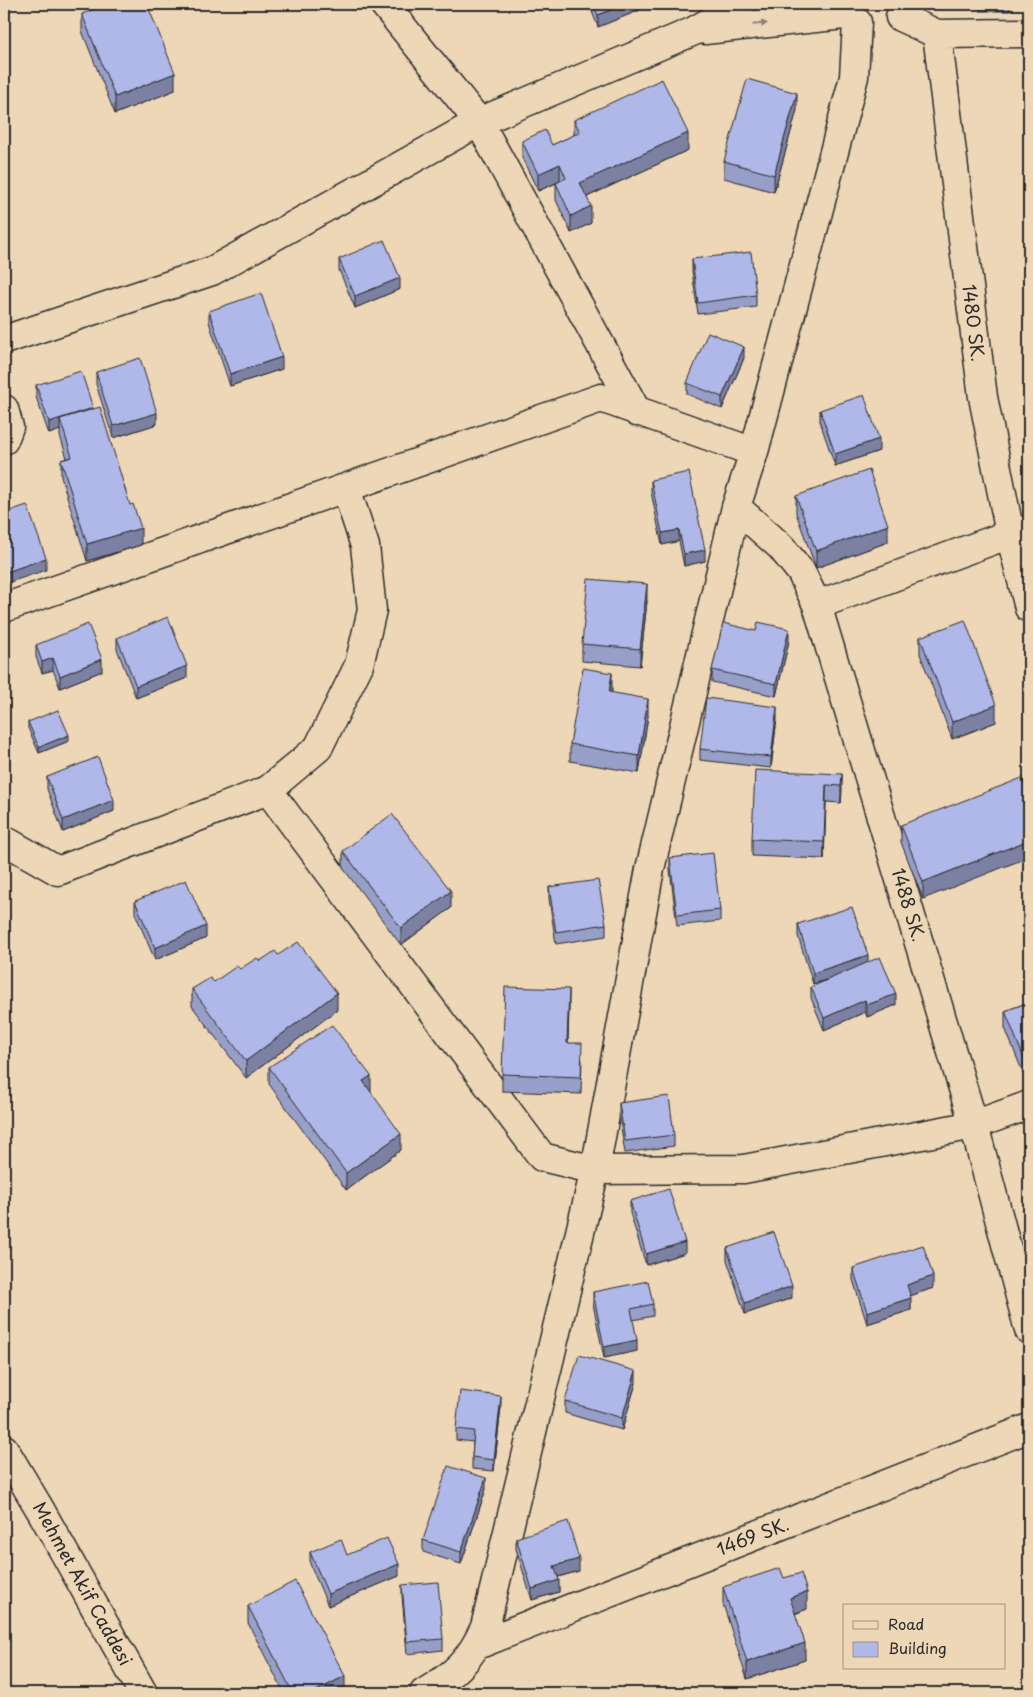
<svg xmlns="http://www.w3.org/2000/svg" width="1033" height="1697" font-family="'Playpen Sans',sans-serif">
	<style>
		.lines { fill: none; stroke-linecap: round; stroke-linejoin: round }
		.street-casing { stroke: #2b2b2b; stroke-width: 31 }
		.secondary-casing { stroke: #2b2b2b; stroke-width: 31 }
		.street { stroke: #eed7b7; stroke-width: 28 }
		.secondary { stroke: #eed7b7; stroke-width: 28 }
		.wall { fill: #979ec8; stroke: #2b2b2b }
		.shaded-wall { fill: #7b81a3; stroke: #2b2b2b }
		.building { fill: #b0b8e9; stroke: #2b2b2b }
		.oneway { fill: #8c8171 }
		.labels { text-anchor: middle; stroke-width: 4.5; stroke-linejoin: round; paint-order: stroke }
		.street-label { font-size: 18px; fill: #2b2b2b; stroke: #eed7b7 }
	</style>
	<rect width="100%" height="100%" fill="#eed7b7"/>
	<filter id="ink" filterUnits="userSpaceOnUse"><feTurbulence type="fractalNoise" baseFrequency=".02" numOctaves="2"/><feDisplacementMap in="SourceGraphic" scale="10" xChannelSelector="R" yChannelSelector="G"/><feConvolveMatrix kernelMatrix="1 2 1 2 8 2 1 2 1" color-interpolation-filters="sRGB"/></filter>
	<g filter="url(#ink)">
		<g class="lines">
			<g class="street-casing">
				<path id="street" d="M384,4L479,122L637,412
					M900,17L937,34L1029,33
					M705,30L844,15
					M937,34L983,397L1010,534L1029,608
					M4,340L212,271L479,122L694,31L741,4
					M4,409L9,427L4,440
					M736,507L781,547L801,572L817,605L974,1125L1029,1330
					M817,605L1010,534L1029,529
					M4,608L601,398L754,452
					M268,790L542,1157L595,1170L744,1169L974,1125L1029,1105
					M4,840L58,871L268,790L318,748L359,665L372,610L365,546L346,488
					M477,1645L1029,1428
					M424,1693C455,1674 470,1661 485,1627L595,1170L650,869L736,507L754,452L854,77L857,22"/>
			</g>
			<g class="secondary-casing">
				<path id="secondary" d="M4,1449L41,1511L143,1693"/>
			</g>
			<use href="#street" class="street"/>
			<use href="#secondary" class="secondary"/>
		</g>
		<path class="wall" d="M589,4H640V10L598,27Z
			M980,4H1010V11H980Z
			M82,14L175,90L115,114L82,31Z
			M797,110L774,192L724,178V161Z
			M574,120L688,150L587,197L591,223L571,233L556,200V183L559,182L538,191L522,158V141L552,145L574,135Z
			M339,259L400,289L355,308L339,270Z
			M692,259L756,295V307L698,314L692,271Z
			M209,311L282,369L230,386L209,322Z
			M744,358L722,409L687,394V383Z
			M96,372L157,424L113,438L96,384Z
			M36,385L93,409L141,545L87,561L61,477V460L67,458L60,436V430L49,434L36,397Z
			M820,410L879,451L835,466L820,422Z
			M651,480L705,561L684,566L679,541L662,545L651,492Z
			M796,496L888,542L816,568L796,513Z
			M647,601L640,666L582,661V644Z
			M756,631L789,641L776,696L712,682V670Z
			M920,637L996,722L952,739L920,654Z
			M117,638L187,678L136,698L117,649Z
			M36,645L102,671L60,688L53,670L42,673L36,657Z
			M612,690L611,693L648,716L639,773L570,761V744Z
			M777,718L771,768L700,760V749Z
			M28,722L69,741L39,753L28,728Z
			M842,774L841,803L826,802L824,859L752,856V839Z
			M47,777L114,811L63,832L47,789Z
			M1029,797L923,899L901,842V825Z
			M343,851L451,908L401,945L343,868Z
			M670,858L720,910V921L677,926L670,870Z
			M549,887L606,924V936L556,944L549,899Z
			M135,901L206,938L155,960L135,913Z
			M798,924L868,963L896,1005L867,1017L865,1012L824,1030L811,998V987L828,979L813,984L798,936Z
			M278,955L337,1010L246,1078L192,1006V989L214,982L260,961Z
			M1029,1002V1082L1027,1083L1005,1028V1011Z
			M569,1006L568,1043L582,1060L581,1094L502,1091V1074Z
			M269,1067L401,1150L346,1190L269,1084Z
			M619,1103L674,1135V1146L625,1153L619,1115Z
			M630,1201L685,1253L646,1265L630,1213Z
			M727,1248L792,1298L745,1314L727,1260Z
			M853,1268L933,1288L910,1296L911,1310L867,1324L853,1280Z
			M593,1292L653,1304V1316L633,1320L637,1351L604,1358L593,1304Z
			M636,1383L622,1430L565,1413V1401Z
			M501,1407L494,1471L472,1469V1457L473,1442L456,1440V1429Z
			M486,1489L461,1564L423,1552V1540Z
			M516,1538L579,1571L558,1577L559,1592L532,1600L516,1549Z
			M310,1552L347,1555L399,1576L328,1606L310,1564Z
			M784,1578L807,1609L795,1614L805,1660L747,1679L723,1604V1587Z
			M402,1585L443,1639V1650L407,1654L402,1596Z
			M248,1606L345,1693H284L248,1623Z"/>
		<path class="shaded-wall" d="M626,4H640V10L598,27V15Z
			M175,73V90L115,114V97Z
			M797,93V110L774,192V175Z
			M688,133V150L580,200V183Z
			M560,164V181L538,191V174Z
			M591,206V223L571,233V216Z
			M400,278V289L355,308V296Z
			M744,347V358L722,409V397Z
			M282,357V369L230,386V374Z
			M93,408V420L60,419V430L49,434V422Z
			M157,413V424L113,438V426Z
			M879,439V451L835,466V454Z
			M888,525V542L816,568V551Z
			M141,528V545L87,561V544Z
			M679,530V541L662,545V533Z
			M705,550V561L684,566V554Z
			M46,558V570L4,584V573Z
			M647,584V601L640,666V649Z
			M789,629V641L776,696V684Z
			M53,658V670L42,673V662Z
			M102,659V671L60,688V676Z
			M187,666V678L136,698V686Z
			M612,673V690L609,709V692Z
			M648,699V716L639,773V756Z
			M996,705V722L952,739V722Z
			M777,707V718L771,768V757Z
			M69,735V741L39,753V747Z
			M842,774V791L841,803V786Z
			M826,785V802L824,859V842Z
			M114,800V811L63,832V820Z
			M1029,840V857L923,899V882Z
			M451,891V908L401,945V928Z
			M206,926V938L155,960V948Z
			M868,955V967L813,984V973Z
			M569,989V1006L567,1060V1043Z
			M337,993V1010L246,1078V1061Z
			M896,994V1005L867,1017V1005Z
			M865,1000V1012L824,1030V1018Z
			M1029,1065V1082L1027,1083V1066Z
			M371,1076V1093L363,1081Z
			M401,1134V1150L346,1190V1173Z
			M685,1242V1253L646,1265V1254Z
			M933,1276V1288L907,1297V1285Z
			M792,1286V1298L745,1314V1303Z
			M911,1298V1310L867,1324V1312Z
			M637,1340V1351L604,1358V1347Z
			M636,1371V1383L622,1430V1418Z
			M501,1396V1407L494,1471V1460Z
			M486,1478V1489L461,1564V1552Z
			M579,1559V1571L554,1578V1566Z
			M399,1564V1576L328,1606V1594Z
			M559,1580V1592L532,1600V1589Z
			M807,1592V1609L790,1615V1598Z
			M805,1643V1660L747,1679V1662Z
			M345,1676V1693H312Z"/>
		<path class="building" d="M108,4H147L175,73L115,97L82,14Z
			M593,4H626L598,15Z
			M662,79L688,133L580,183L591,206L571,216L556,183L566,178L560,164L538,174L522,141L545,130L552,145L580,132L574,120Z
			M747,79L797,93L774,175L724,161Z
			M384,240L400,278L355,296L339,259Z
			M751,252L756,295L698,303L692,259Z
			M261,293L282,357L230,374L209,311Z
			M708,332L744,347L722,397L687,383Z
			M140,358L157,413L113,426L96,372Z
			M81,371L93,408L49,422L36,385Z
			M864,395L879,439L835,454L820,410Z
			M100,407L130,505L133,504L141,528L87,544L61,460L72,457L60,419Z
			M869,470L888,525L816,551L796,496Z
			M689,472L705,550L684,554L679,530L662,533L651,480Z
			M27,505L46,558L4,573V513Z
			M588,579L647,584L640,649L582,644Z
			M168,617L187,666L136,686L117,638Z
			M965,620L996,705L952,722L920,637Z
			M758,622L789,629L776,684L712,670L723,623L756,631Z
			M88,624L102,659L60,676L53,658L42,662L36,645Z
			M583,668L612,673L609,692L648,699L639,756L570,744Z
			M706,698L777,707L771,757L700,749Z
			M58,710L69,735L39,747L28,722Z
			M98,757L114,800L63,820L47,777Z
			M755,770L842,774L841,786L826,785L824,842L752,839Z
			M1022,778L1029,797V840L923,882L901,825Z
			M392,814L451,891L401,928L343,851Z
			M713,853L720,910L677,915L670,858Z
			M186,880L206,926L155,948L135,901Z
			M598,880L606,924L556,932L549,887Z
			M852,907L868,955L813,973L798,924Z
			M298,942L337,993L246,1061L192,989L210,978L214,982L237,966L240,969L257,958L260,961L275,951L278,955Z
			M880,957L896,994L867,1005L865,1000L824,1018L811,987Z
			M505,987L569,989L567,1043H582L581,1077L502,1074Z
			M1029,1002V1065L1027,1066L1005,1011Z
			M332,1025L371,1076L363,1081L401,1134L346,1173L269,1067Z
			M669,1096L674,1135L625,1141L619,1103Z
			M669,1189L685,1242L646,1254L630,1201Z
			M774,1232L792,1286L745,1303L727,1248Z
			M923,1245L933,1276L907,1285L911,1298L867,1312L853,1268Z
			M648,1281L653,1304L631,1309L637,1340L604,1347L593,1292Z
			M579,1355L636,1371L622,1418L565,1401Z
			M460,1391L501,1396L494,1460L472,1457L474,1431L456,1429Z
			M448,1466L486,1478L461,1552L423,1540Z
			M568,1521L579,1559L554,1566L559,1580L532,1589L516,1538Z
			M387,1538L399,1564L328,1594L310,1552L341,1539L347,1555Z
			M780,1568L784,1578L801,1573L807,1592L790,1598L805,1643L747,1662L723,1587Z
			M295,1581L345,1676L312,1693H293L248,1606Z
			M438,1582L443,1639L407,1642L402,1585Z"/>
		<defs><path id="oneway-solid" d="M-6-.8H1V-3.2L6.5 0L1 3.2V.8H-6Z" transform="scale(1.25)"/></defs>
		<use class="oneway" href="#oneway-solid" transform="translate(760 24) rotate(-6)"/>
	</g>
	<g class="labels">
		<g class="street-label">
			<text transform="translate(973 323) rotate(83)" y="6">1480 SK.</text>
			<text transform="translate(908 905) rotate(73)" y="6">1488 SK.</text>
			<text transform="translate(753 1537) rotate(-21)" y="6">1469 SK.</text>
			<text transform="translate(82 1584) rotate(61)" y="6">Mehmet Akif Caddesi</text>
		</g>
	</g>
	<rect width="1033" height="1697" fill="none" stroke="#eed7b7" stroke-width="20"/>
	<rect x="10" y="10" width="1013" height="1677" fill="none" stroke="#2b2b2b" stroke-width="2" filter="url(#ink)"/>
	<rect x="843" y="1604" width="162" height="65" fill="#eed7b7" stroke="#a0927f"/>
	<rect x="853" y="1621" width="25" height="8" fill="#eed7b7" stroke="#a0927f"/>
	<text x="888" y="1630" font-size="15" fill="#2b2b2b">Road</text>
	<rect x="853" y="1642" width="25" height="15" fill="#b0b8e9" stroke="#a0927f"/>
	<text x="888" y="1654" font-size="15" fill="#2b2b2b">Building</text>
</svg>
